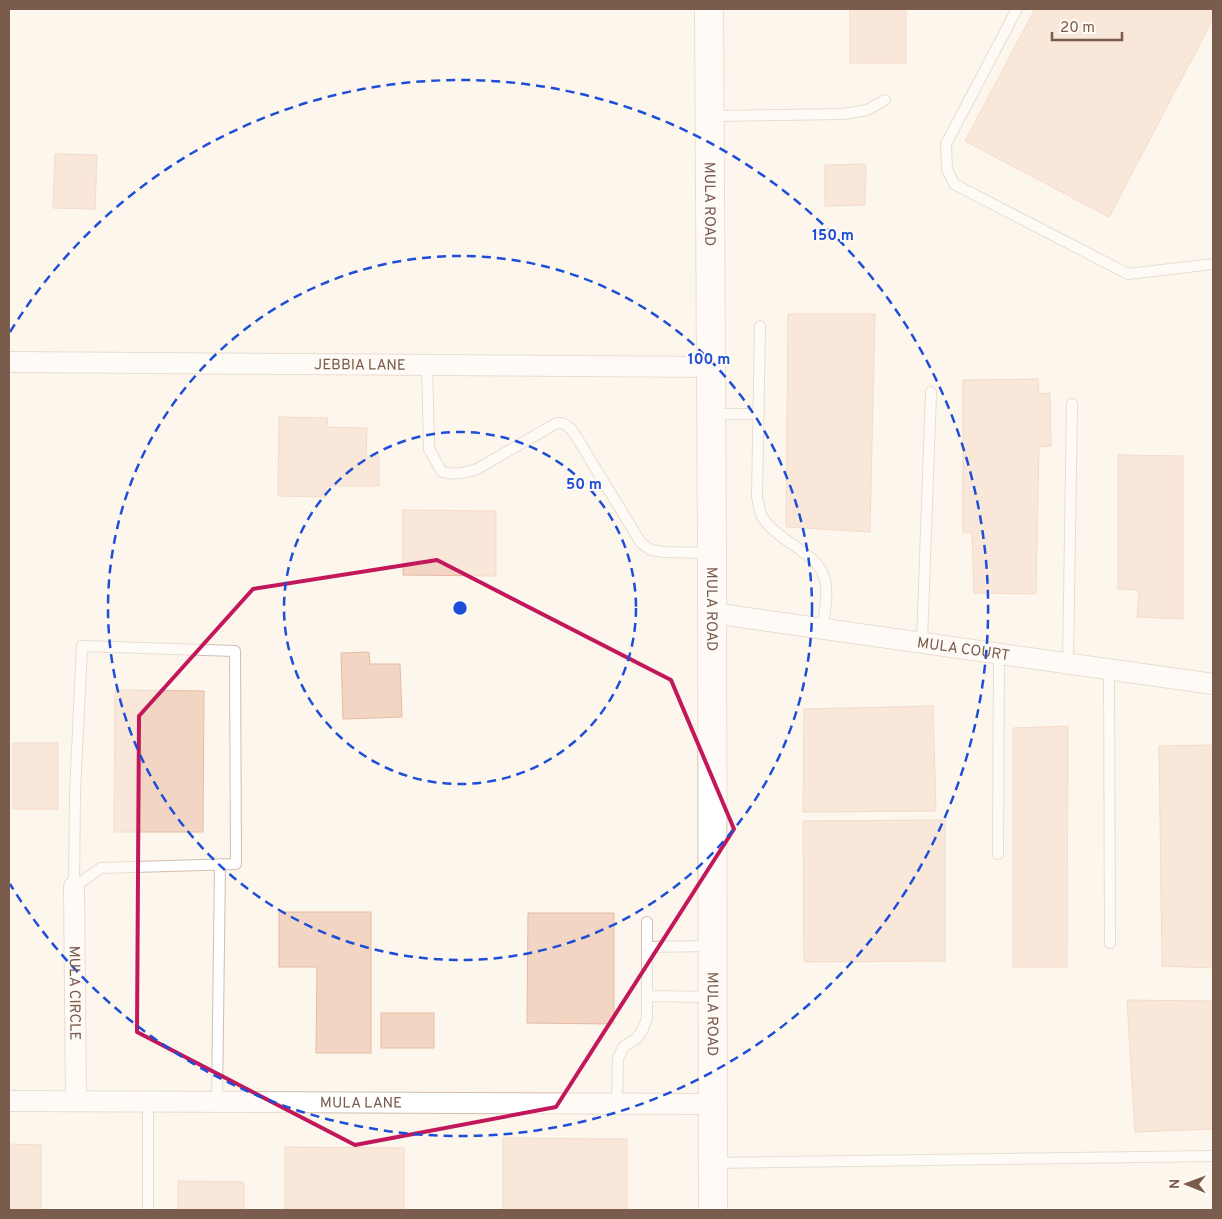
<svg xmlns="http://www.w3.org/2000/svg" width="1222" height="1219" font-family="Overpass,sans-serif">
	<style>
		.building { fill: #f3d5c3; stroke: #e6bba3 }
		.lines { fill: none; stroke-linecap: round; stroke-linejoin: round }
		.lane-casing { stroke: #d1beb0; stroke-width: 12 }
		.street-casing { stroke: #d1beb0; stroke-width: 22 }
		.secondary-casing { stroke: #d6c0b0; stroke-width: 30 }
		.lane { stroke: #fff; stroke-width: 10 }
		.street { stroke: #fff; stroke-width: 20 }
		.secondary { stroke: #fff; stroke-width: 28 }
		.marked { fill: none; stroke: #c2185b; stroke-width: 4; stroke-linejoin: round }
		.ring { fill: none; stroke: #1d4ed8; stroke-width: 2.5; stroke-dasharray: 9 6 }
		.labels { text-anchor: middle; stroke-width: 4; stroke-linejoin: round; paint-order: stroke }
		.street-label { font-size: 15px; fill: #7a5c4d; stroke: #fffaf3 }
		.centre { fill: #1d4ed8; stroke: #fffaf3; stroke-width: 2.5 }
		.ring-label { font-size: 15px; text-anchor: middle; font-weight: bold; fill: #1d4ed8; stroke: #fffaf3; stroke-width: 4; stroke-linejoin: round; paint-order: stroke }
	</style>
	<rect width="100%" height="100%" fill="#fdf6ec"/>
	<path class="building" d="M850,9H906V63H850Z
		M1035,9H1213V19L1109,217L965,141Z
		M55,154L97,155L95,209L53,208Z
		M866,164L865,205L825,206V165Z
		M788,314H875L870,532L786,527Z
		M1038,379L1039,394L1050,393L1051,446L1039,447L1036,594L974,593L972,533H963V380Z
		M279,417L328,418L327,427L367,428L366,456H379V486H326V497L278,496Z
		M1118,455L1183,456V619L1137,617L1139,590L1118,589Z
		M403,510L496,511V576L403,575Z
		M369,652L370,664H400L402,717L343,719L341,653Z
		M115,690L204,691L203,832H114Z
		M933,706L936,811L803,812L804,709Z
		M1068,726L1067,967H1013V728Z
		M13,743H58V809H13Z
		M1213,745V968L1162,966L1159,746Z
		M945,820V961L804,962L803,821Z
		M279,912H371V1053H316L317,967H279Z
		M528,913H614V1024L527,1023Z
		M1127,1000L1213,1001V1129L1135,1132Z
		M381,1013H434V1048H381Z
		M503,1138L627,1139V1210H503Z
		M9,1144L41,1145V1210H9Z
		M285,1147L404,1148V1210H285Z
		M178,1181L244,1182V1210H178Z"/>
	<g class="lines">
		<g class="lane-casing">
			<path id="lane" d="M1017,9L946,144L947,169L954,184L1128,274L1213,264
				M710,116L843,114L867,110L885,100
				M760,326L757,497C758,501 759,507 760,512C768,536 814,551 823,574C830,590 824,612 823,629
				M427,365L429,449L442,472C455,475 465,473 477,469L555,424C563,421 569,426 574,433L641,543L651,550L664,552L711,553
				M712,414H759
				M922,643L931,392
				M82,646L235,651L236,864L101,868L74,887L75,792Z
				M1068,663L1072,404
				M1109,669L1110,943
				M998,854L999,654
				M647,947L711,946
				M647,996L711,997
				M148,1102V1210
				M217,1103L220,864
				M617,1104L618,1058L624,1046L636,1039L642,1031L647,1019V922
				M714,1163L1213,1156"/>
		</g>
		<g class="street-casing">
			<g id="street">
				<path id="s1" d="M9,362L711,367"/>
				<path id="s2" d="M712,613L1213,684"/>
				<path id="s3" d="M74,887L76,1101"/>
				<path id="s4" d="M9,1101L713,1104"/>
			</g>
		</g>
		<g class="secondary-casing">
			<g id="secondary">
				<path id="s5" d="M709,9L712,553L713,1210"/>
			</g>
		</g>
		<use href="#lane" class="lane"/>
		<use href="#street" class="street"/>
		<use href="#secondary" class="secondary"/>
	</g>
	<path d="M0 0H1222V1219H0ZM437,560L671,680L734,829L556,1107L355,1145L137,1032L139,716L253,589Z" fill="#fdf6ec" fill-opacity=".55" fill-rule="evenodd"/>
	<path class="marked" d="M437,560L671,680L734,829L556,1107L355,1145L137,1032L139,716L253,589Z"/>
	<g class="ring">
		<circle cx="460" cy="608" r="176"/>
		<circle cx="460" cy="608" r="352"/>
		<path d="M10 332A528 528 0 1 1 10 884"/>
	</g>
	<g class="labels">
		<g class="street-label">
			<text dy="5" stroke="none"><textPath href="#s5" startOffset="195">MULA ROAD</textPath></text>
			<text dy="5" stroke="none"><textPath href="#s1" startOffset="351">JEBBIA LANE</textPath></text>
			<text dy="5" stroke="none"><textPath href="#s5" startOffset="600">MULA ROAD</textPath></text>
			<text dy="5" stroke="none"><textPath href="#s2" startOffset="254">MULA COURT</textPath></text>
			<text dy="5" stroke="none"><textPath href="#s3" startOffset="106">MULA CIRCLE</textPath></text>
			<text dy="5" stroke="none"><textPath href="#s5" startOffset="1005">MULA ROAD</textPath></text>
			<text dy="5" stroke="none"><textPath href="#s4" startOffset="352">MULA LANE</textPath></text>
		</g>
	</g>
	<circle cx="460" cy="608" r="8" class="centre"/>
	<g class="ring-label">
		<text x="833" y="240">150 m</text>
		<text x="709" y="364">100 m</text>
		<text x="584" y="489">50 m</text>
	</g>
	<rect width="1222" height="1219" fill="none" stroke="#7a5c4d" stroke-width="20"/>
	<g transform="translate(1187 1184) rotate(271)" stroke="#fffaf3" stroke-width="4" paint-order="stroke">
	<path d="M0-4L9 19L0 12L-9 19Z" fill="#7a5c4d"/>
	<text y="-8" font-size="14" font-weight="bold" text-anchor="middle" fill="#7a5c4d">N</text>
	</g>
	<path d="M1052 32v8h70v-8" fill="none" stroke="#7a5c4d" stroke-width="2.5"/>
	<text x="1060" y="32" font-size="15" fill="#7a5c4d" stroke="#fffaf3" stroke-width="4" paint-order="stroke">20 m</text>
</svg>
